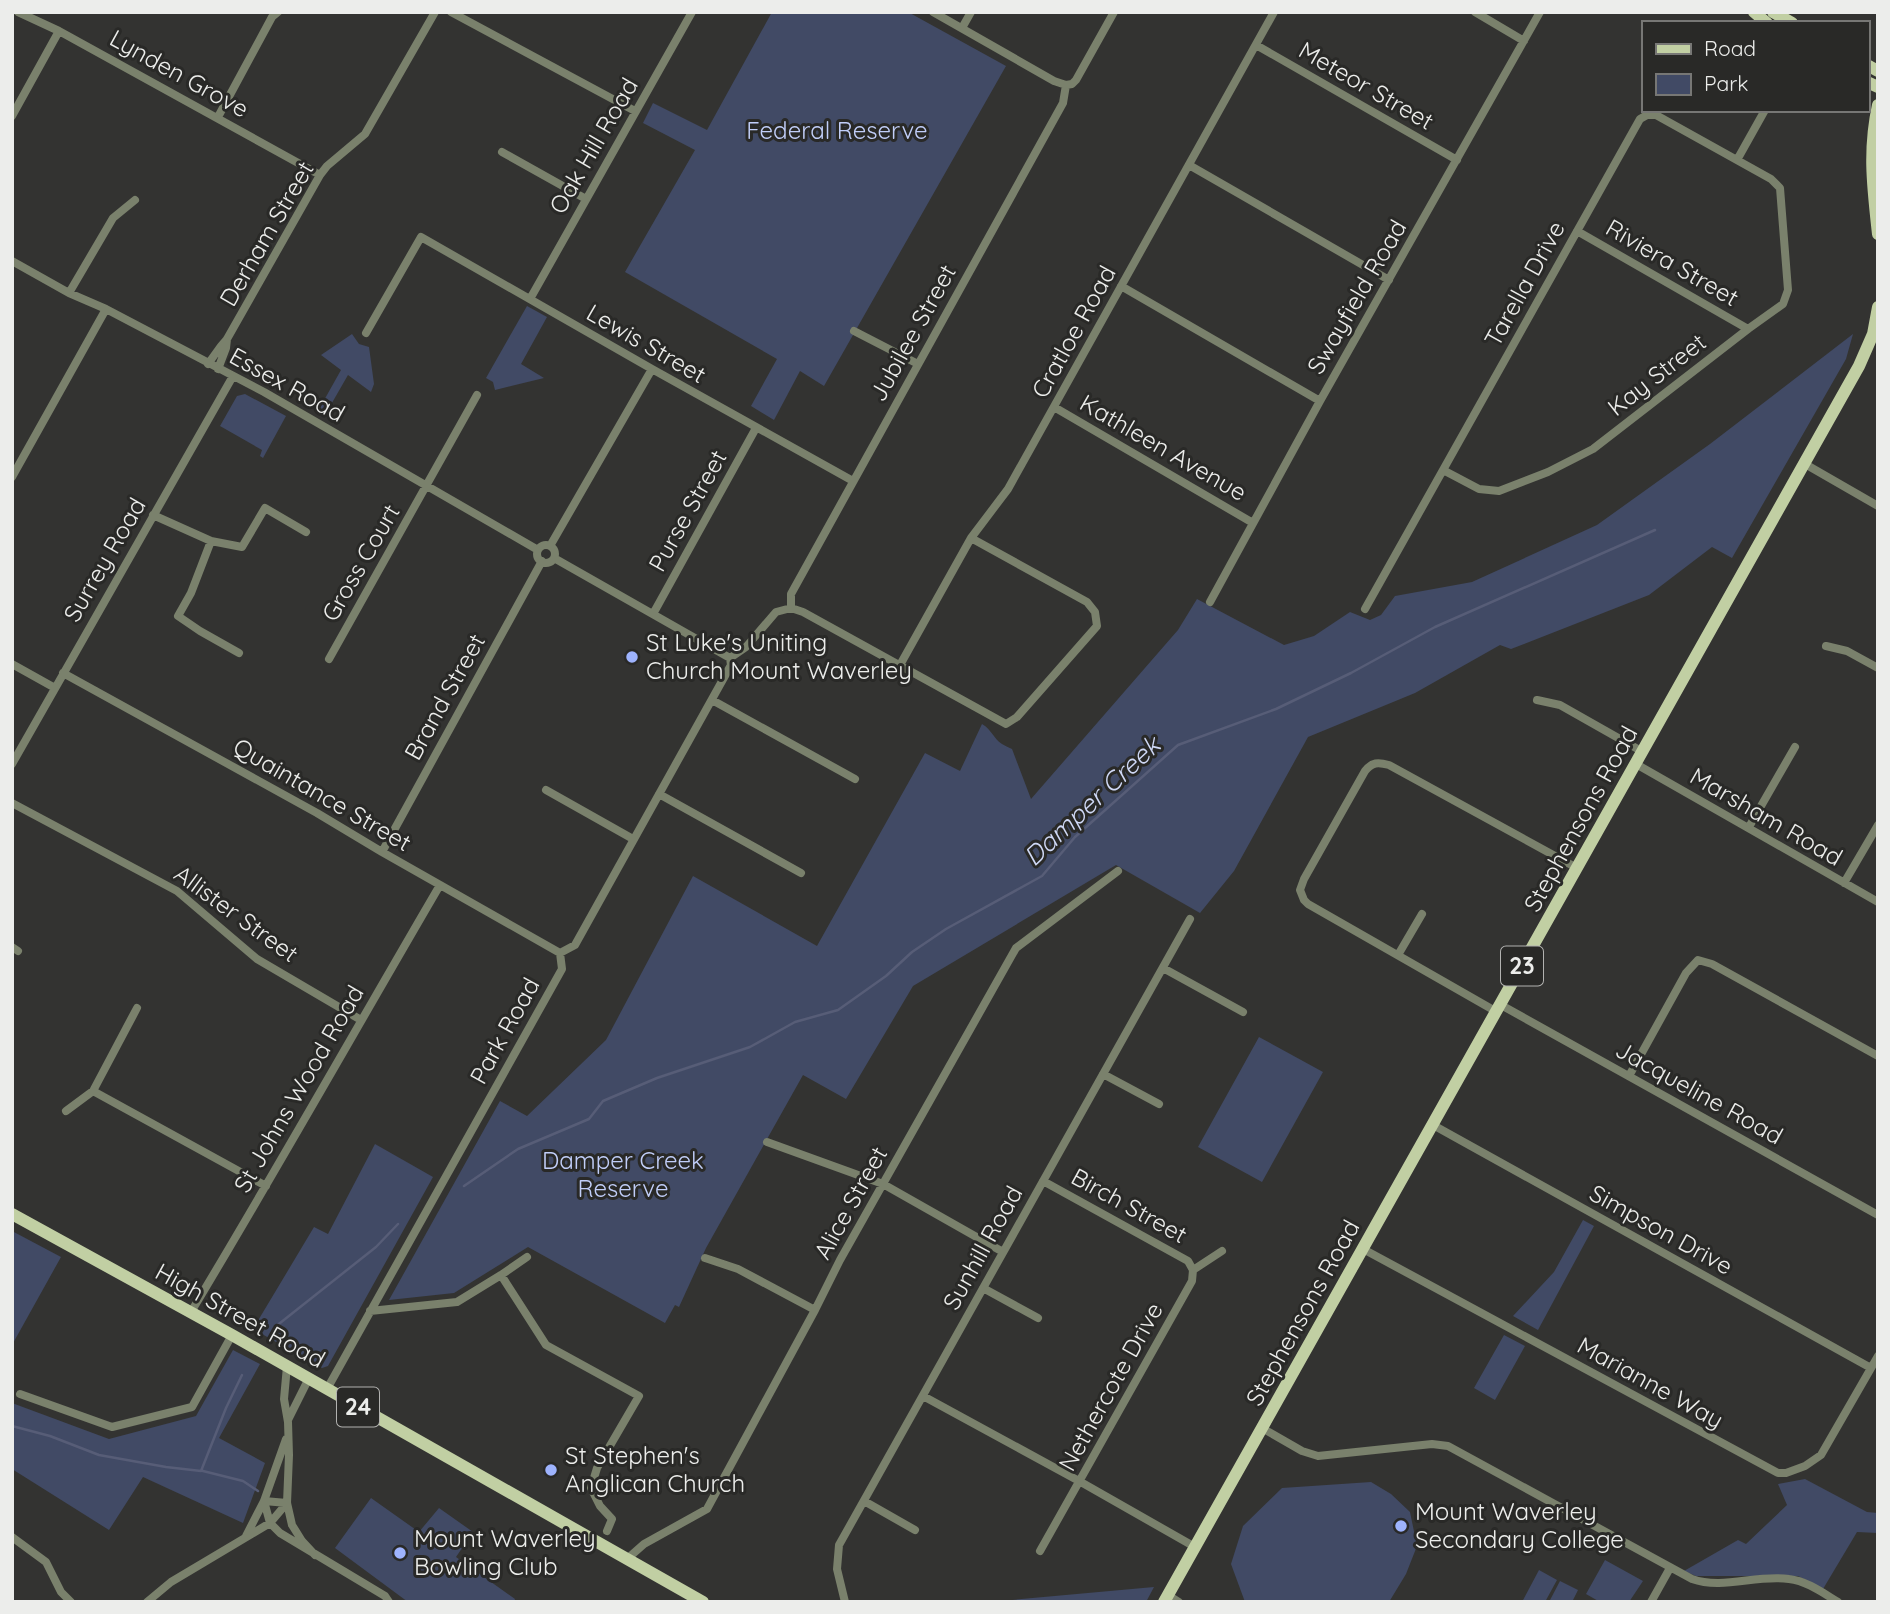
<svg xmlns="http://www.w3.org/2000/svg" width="1890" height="1614" font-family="Quicksand,sans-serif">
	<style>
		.green { fill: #414a65 }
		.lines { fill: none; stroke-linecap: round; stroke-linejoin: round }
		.stream { stroke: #575d77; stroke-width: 2.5 }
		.street { stroke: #7a816c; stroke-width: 8 }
		.primary { stroke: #c1cfa3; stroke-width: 12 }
		.poi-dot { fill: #9eb3fd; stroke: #292927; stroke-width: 2.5 }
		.labels { text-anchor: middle; stroke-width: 6; stroke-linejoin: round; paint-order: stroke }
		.shield { fill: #292927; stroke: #b2b2b0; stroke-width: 2 }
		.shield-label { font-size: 23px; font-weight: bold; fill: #ecedeb }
		.street-label { font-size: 24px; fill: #ecedeb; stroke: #292927 }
		.park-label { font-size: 24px; fill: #c1cef9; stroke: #292927 }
		.poi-label { font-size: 24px; fill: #ecedeb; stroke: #292927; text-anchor: start }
		.water-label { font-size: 26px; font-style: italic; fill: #cfd8f5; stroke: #292927 }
	</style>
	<rect width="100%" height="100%" fill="#333331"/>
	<path class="green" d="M772,12H908L1006,66L824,386L800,371L774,420L751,406L777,359L625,272L695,150L643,123L653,103L707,130Z
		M527,306L547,317L521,364L544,378L495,390L493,382L486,378Z
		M352,334L359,344L369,347L374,384L371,392L348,375L325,415L318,411L341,370L321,355Z
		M1853,334L1846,359L1732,558L1712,547L1649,595L1511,649L1500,645L1415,693L1308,737L1234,871L1200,913L1116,865L913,986L846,1099L803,1075L706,1248L679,1307L675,1305L665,1323L528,1247L454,1293L389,1300L500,1101L527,1116L606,1040L693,876L817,946L925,753L960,771L982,724C992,730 993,738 1002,744C1005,746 1008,747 1012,749L1031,799L1178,630L1197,599L1284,645L1314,636L1350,612L1370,620L1381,615L1395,596L1472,582L1597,525L1710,444Z
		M245,394L286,416L263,458L260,456L262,450L220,426L237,396Z
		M1259,1037L1323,1072L1262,1182L1198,1147Z
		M375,1144L433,1177L328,1366L322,1368L253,1329L314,1227L328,1234Z
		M1583,1220L1594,1226L1538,1330L1513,1316L1554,1272Z
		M12,1231L61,1257L12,1345Z
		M1504,1335L1525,1346L1495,1400L1474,1388Z
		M233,1350L260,1364L219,1438L265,1463L243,1523L143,1477L109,1530L12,1469V1403L109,1439L196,1416Z
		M1805,1479L1867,1512L1878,1513V1533L1857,1532L1823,1589L1798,1576H1696L1684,1571L1738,1540L1746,1544L1787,1505L1778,1484Z
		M1371,1482L1391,1494L1410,1512L1417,1546L1406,1574L1389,1602H1245L1231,1564L1243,1526L1282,1488Z
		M371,1498L419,1532L439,1508L473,1532L456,1557L515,1599L514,1602H408L335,1548Z
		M1605,1560L1643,1581L1629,1602H1600L1586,1594Z
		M1539,1570L1557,1580L1545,1602H1522Z
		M1560,1581L1578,1590L1572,1602H1549Z
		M1154,1587L1146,1602H990Z"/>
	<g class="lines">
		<path class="stream" d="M464,1186L518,1149L589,1119L603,1101L657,1078L750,1047L795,1022L838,1010L886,976L912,952L946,929L1042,876L1075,837L1178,745L1276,709L1351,673L1435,627L1655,530
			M275,1327L376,1247L398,1224
			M12,1426L50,1436L99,1455L166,1467L201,1471L226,1408L242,1375
			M203,1471L243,1481L258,1491"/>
		<path class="street" d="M18,12L59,31L320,175
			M451,12L635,111
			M933,12L1054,81L1066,85
			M1475,12L1524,41
			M962,28L971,12
			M1256,45L1457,160
			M1066,85L1072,84L1076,80L1114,12
			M12,116L59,31
			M218,117L272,17L278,12
			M502,152L586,199
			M1737,160L1765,110
			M1189,165L1389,280
			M1577,231L1748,329
			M12,261L69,293L106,309L264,392L538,550
			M1121,286L1320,401
			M69,293L113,218L135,200
			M530,299L692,12
			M854,331L918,364
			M366,333L421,237L652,369L853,481
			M208,364L221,346L227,339L320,175L327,166L365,134L435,12
			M218,369L226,348L227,339
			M1054,407L1253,523
			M1805,464L1878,506
			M12,477L106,309
			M153,515L211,541
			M537 554a9 9 0 1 1 18 0a9 9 0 1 1-18 0Z
			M550,546L652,369
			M554,558L730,658
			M1210,602L1320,401L1540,12
			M791,608L803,612L1006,724L1017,717L1097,626L1095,612L1087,602L971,538
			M1365,609L1640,119L1647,115H1656L1771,179L1780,188L1788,290L1783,304L1748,329L1593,449L1548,472L1499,491L1479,489L1443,470
			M653,614L756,428
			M1826,646L1847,651L1878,668
			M239,653L200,631L178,616L191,593L211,541L242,547L265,508L306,532
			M730,658L746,647L776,612L791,608V594L1063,103L1066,85
			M329,659L477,395
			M12,664L55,688
			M900,665L971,538L1008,489L1274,12
			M63,673L317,813L382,852L560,953
			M712,700L855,779
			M1537,700L1560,705L1643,752
			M12,764L233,376
			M1636,764L1878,902
			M546,790L633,839
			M659,794L801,873
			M12,803L177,891L257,959L361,1020
			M1749,827L1795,747
			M382,852L542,561
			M1844,883L1878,825
			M12,947L18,951
			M1398,955L1422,914
			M1163,968L1243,1012
			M1501,1005L1878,1215
			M1497,1012L1308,904L1304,900L1300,890L1304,879L1365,771C1372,762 1378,762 1389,765L1577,868
			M1103,1074L1159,1104
			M1629,1076L1686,973L1698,960L1712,964L1878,1056
			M93,1091L266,1186
			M66,1111L93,1091L137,1008
			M1433,1125L1871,1368
			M767,1142L883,1184L1003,1252
			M1043,1181L1188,1261L1193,1270
			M1363,1249L1778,1473H1786L1805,1466L1821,1455L1878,1356
			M705,1258L738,1269L815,1310
			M1193,1270L1222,1251
			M501,1275L546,1345L639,1396L597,1468L591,1488L600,1506L612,1519L607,1531
			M983,1288L1038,1318
			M370,1311L457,1302L501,1275L527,1257
			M191,1312C276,1171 357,1027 440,885
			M287,1366L284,1399L288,1422L289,1455L287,1503L292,1525L302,1541L315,1555
			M327,1389L562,969L560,953L575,945L731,665L730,658
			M20,1394L112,1427L192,1407L232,1335
			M923,1396L1079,1481L1195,1547
			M288,1420L309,1378
			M1262,1428L1302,1451L1318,1456L1432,1444L1448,1446L1692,1579C1723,1590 1757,1574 1789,1579C1807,1581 1823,1593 1838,1602
			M864,1501L915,1530
			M287,1503L264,1501L270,1523L280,1533L385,1596L389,1602
			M246,1536L264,1501L286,1439
			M12,1537L46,1562L61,1592L71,1602
			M1040,1551L1192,1281L1193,1270
			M627,1559L644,1544L707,1509L815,1310L840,1260L1016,948L1118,871
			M1168,1595L1179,1602
			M147,1602L171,1582L270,1523L287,1503
			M845,1602L837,1569L839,1545L1190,919
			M1651,1602L1670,1568"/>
		<path class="primary" d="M1754,12L1767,23
			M1773,12L1792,23
			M1867,65L1878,71
			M1867,82L1878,87
			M1878,105C1868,151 1873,188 1878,234
			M12,1214L232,1335L703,1602
			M1164,1602L1859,366L1873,334L1878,307"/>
	</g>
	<g class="poi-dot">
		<circle cx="632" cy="657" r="7"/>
		<circle cx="551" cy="1470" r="7"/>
		<circle cx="1401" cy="1526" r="7"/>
		<circle cx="400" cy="1553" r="7"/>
	</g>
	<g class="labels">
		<g class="shield">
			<rect x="1501" y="946.5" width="42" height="39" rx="5"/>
			<rect x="337" y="1387.5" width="42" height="39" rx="5"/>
		</g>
		<g class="shield-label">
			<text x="1522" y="974">23</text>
			<text x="358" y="1415">24</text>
		</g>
		<g class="street-label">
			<text transform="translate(179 74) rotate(29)" y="8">Lynden Grove</text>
			<text transform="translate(1366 86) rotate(30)" y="8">Meteor Street</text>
			<text transform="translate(594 146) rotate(-60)" y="8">Oak Hill Road</text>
			<text transform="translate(267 234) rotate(-60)" y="8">Derham Street</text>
			<text transform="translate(1672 263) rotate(30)" y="8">Riviera Street</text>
			<text transform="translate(1525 284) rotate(-61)" y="8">Tarella Drive</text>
			<text transform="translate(1357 297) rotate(-60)" y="8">Swayfield Road</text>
			<text transform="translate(1074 332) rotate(-61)" y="8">Cratloe Road</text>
			<text transform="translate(913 333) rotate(-61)" y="8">Jubilee Street</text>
			<text transform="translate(646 344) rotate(30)" y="8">Lewis Street</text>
			<text transform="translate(1657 375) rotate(-38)" y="8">Kay Street</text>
			<text transform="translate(287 385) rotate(29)" y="8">Essex Road</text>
			<text transform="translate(1163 448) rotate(30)" y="8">Kathleen Avenue</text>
			<text transform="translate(688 511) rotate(-61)" y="8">Purse Street</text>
			<text transform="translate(105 560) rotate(-60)" y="8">Surrey Road</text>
			<text transform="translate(361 563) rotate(-60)" y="8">Gross Court</text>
			<text transform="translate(445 697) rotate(-61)" y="8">Brand Street</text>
			<text transform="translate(322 795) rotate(30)" y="8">Quaintance Street</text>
			<text transform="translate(1766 817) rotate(30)" y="8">Marsham Road</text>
			<text transform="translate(1581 819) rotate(-61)" y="8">Stephensons Road</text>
			<text transform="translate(236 914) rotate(36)" y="8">Allister Street</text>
			<text transform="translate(505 1031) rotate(-61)" y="8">Park Road</text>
			<text transform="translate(299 1089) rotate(-60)" y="8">St Johns Wood Road</text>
			<text transform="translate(1699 1093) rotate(29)" y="8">Jacqueline Road</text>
			<text transform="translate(851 1203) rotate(-61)" y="8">Alice Street</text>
			<text transform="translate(1129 1206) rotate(29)" y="8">Birch Street</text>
			<text transform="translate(1661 1230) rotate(29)" y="8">Simpson Drive</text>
			<text transform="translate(983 1248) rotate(-61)" y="8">Sunhill Road</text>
			<text transform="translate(1303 1313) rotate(-61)" y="8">Stephensons Road</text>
			<text transform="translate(240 1316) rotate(29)" y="8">High Street Road</text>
			<text transform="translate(1650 1383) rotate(29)" y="8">Marianne Way</text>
			<text transform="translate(1111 1387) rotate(-61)" y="8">Nethercote Drive</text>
		</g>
		<g class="park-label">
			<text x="837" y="139">Federal Reserve</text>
			<text x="623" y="1169">Damper Creek<tspan x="623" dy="28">Reserve</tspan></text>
		</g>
		<g class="poi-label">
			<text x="646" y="651">St Luke's Uniting<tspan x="646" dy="28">Church Mount Waverley</tspan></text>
			<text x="565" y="1464">St Stephen's<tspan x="565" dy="28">Anglican Church</tspan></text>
			<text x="1415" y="1520">Mount Waverley<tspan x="1415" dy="28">Secondary College</tspan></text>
			<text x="414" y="1547">Mount Waverley<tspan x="414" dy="28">Bowling Club</tspan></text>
		</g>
		<g class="water-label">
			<text transform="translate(1092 801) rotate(-43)" y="9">Damper Creek</text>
		</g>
	</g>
	<rect width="1890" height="1614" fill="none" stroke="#ecedeb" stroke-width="28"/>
	<rect x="1642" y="21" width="228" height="91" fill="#292927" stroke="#777775" stroke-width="2"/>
	<rect x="1656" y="44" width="35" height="10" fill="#c1cfa3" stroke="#777775" stroke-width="2"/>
	<text x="1704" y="56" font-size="21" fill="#ecedeb">Road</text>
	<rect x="1656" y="74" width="35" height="21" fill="#414a65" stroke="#777775" stroke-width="2"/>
	<text x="1704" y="91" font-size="21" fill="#ecedeb">Park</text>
</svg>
